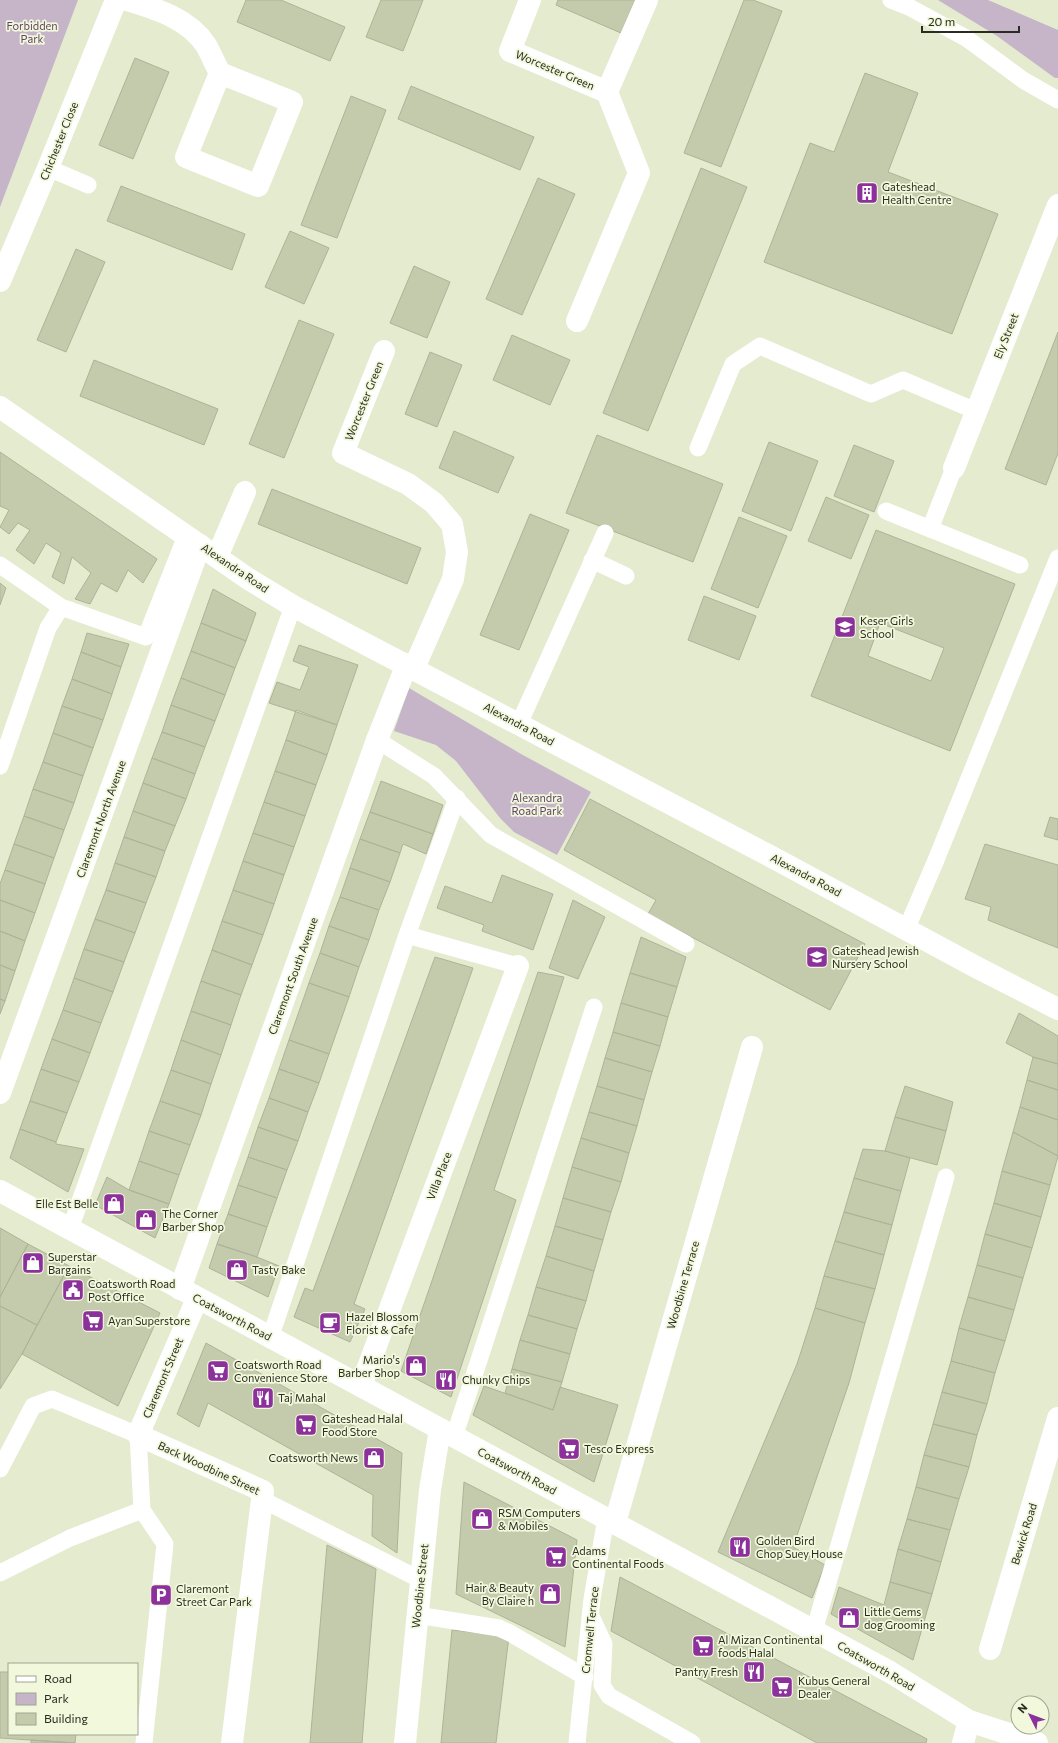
<svg xmlns="http://www.w3.org/2000/svg" width="1058" height="1743" font-family="Commissioner,sans-serif">
	<style>
		.green { fill: #c6b4c9 }
		.building { fill: #c4cbad; stroke: #acb397; fill-rule: evenodd }
		.lines { fill: none; stroke-linecap: round; stroke-linejoin: round }
		.service { stroke: #fff; stroke-width: 17 }
		.pedestrian { stroke: #fff; stroke-width: 22 }
		.minor { stroke: #fff; stroke-width: 22 }
		.tertiary { stroke: #fff; stroke-width: 22 }
		.labels { text-anchor: middle; stroke-width: 3.5; stroke-linejoin: round; paint-order: stroke }
		.park-label { font-size: 11px; fill: #614267; stroke: #f1f8db }
		.street-label { font-size: 11px; fill: #2a2c21; stroke: #f1f8db }
		.poi-label { font-size: 11px; fill: #2a2c21; stroke: #f1f8db; text-anchor: start }
	</style>
	<rect width="100%" height="100%" fill="#e4ebce"/>
	<path class="green" d="M0,0H78L0,207Z
		M938,0H988L1058,30V78H1055L997,36Z
		M409,688L521,754L591,792L557,855L514,832L500,818L456,761L436,745L394,731Z"/>
	<path class="building" d="M246,0H281L345,27L330,61L237,22Z
		M381,0H423L403,51L366,37Z
		M558,0H635L621,33L556,5Z
		M744,0H753L782,11L721,167L684,153Z
		M135,58L169,72L133,159L99,145Z
		M865,73L918,93L888,172L998,214L952,334L764,262L810,143L834,152Z
		M411,86L534,137L520,170L398,119Z
		M351,96L386,110L337,238L301,225Z
		M701,168L747,187L648,431L603,413Z
		M538,178L575,194L522,315L486,299Z
		M121,186L245,234L232,270L107,221Z
		M290,231L329,248L304,304L265,287Z
		M76,249L105,262L66,352L37,340Z
		M414,266L450,282L427,338L390,323Z
		M299,320L334,334L284,458L249,444Z
		M1058,332V453L1046,485L1005,469Z
		M512,335L570,360L550,405L493,380Z
		M430,352L462,365L437,427L405,414Z
		M94,360L218,409L204,445L80,396Z
		M454,431L514,457L498,493L439,468Z
		M597,435L723,484L693,562L566,513Z
		M769,442L818,461L791,531L742,511Z
		M854,445L894,461L874,512L834,496Z
		M0,452L157,559L143,583L128,570L117,592L101,583L90,604L75,599L91,573L72,557L64,584L52,577L61,553L46,543L34,564L16,550L30,530L18,523L9,534L0,527L9,510L0,506Z
		M272,489L421,548L407,584L258,524Z
		M826,497L869,515L851,559L808,541Z
		M530,514L569,530L519,650L480,635Z
		M739,517L787,536L758,608L711,589Z
		M876,530L1015,584L950,751L811,696ZM880,623L944,648L931,681L868,656Z
		M0,583L6,588L0,605Z
		M213,589L256,613L246,641L201,623Z
		M704,596L756,616L739,660L688,640Z
		M201,623L246,641L235,668L191,651Z
		M87,633L129,644L121,667L81,652Z
		M299,645L358,665L337,725L269,703L277,682L300,690L309,667L293,661Z
		M191,651L235,668L225,695L181,678Z
		M81,652L121,667L112,694L72,679Z
		M181,678L225,695L215,721L171,705Z
		M72,679L112,694L103,720L62,706Z
		M171,705L215,721L205,747L162,732Z
		M62,706L103,720L93,748L53,733Z
		M296,710L337,725L327,755L286,740Z
		M162,732L205,747L195,774L152,758Z
		M53,733L93,748L83,776L43,762Z
		M286,740L327,755L316,785L275,771Z
		M152,758L195,774L186,799L143,783Z
		M43,762L83,776L74,803L33,789Z
		M275,771L316,785L305,816L264,802Z
		M381,781L443,805L433,834L370,812Z
		M143,783L186,799L175,826L133,811Z
		M33,789L74,803L64,830L24,816Z
		M590,799L865,944L830,1010L648,914L656,900L564,850Z
		M264,802L305,816L294,847L253,833Z
		M133,811L175,826L165,851L124,837Z
		M370,812L433,834L426,854L403,844L400,853L360,839Z
		M24,816L64,830L54,858L14,844Z
		M1050,817L1058,819V840L1044,836Z
		M253,833L294,847L284,875L243,861Z
		M124,837L165,851L156,877L115,863Z
		M360,839L400,853L390,882L350,868Z
		M14,844L54,858L45,884L5,870Z
		M985,844L1058,865V948L988,920L991,907L965,899Z
		M243,861L284,875L274,904L233,890Z
		M115,863L156,877L146,903L106,890Z
		M350,868L390,882L379,910L340,897Z
		M5,870L45,884L35,913L0,900V884Z
		M502,875L553,894L533,950L482,931L484,925L437,908L445,886L492,903Z
		M106,890L146,903L135,933L95,919Z
		M233,890L274,904L263,935L222,921Z
		M340,897L379,910L369,940L329,926Z
		M0,900L35,913L25,941L0,931Z
		M573,900L605,917L578,979L549,968Z
		M95,919L135,933L124,962L84,949Z
		M222,921L263,935L252,965L212,950Z
		M329,926L369,940L359,967L320,953Z
		M0,931L25,941L15,971L0,965Z
		M641,937L686,957L677,987L630,973Z
		M84,949L124,962L113,992L74,978Z
		M212,950L252,965L241,995L201,981Z
		M320,953L359,967L349,997L309,983Z
		M435,957L473,968L354,1304L365,1309L350,1342L294,1317L305,1288L313,1291Z
		M0,965L15,971L5,1001L0,999Z
		M538,972L564,977L494,1190L516,1200L451,1397L401,1371Z
		M630,973L677,987L668,1017L621,1003Z
		M74,978L113,992L101,1023L63,1010Z
		M201,981L241,995L231,1025L191,1011Z
		M309,983L349,997L329,1054L289,1040Z
		M0,999L5,1001L0,1014Z
		M621,1003L668,1017L660,1046L613,1032Z
		M63,1010L101,1023L90,1053L52,1039Z
		M191,1011L231,1025L221,1055L181,1040Z
		M1019,1013L1058,1036V1064L1033,1057L1006,1043Z
		M613,1032L660,1046L652,1072L605,1058Z
		M52,1039L90,1053L79,1082L41,1069Z
		M181,1040L221,1055L211,1084L171,1070Z
		M289,1040L329,1054L319,1083L279,1069Z
		M1033,1057L1058,1064V1090L1027,1080Z
		M605,1058L652,1072L644,1100L597,1086Z
		M41,1069L79,1082L67,1113L30,1101Z
		M279,1069L319,1083L308,1112L269,1098Z
		M171,1070L211,1084L201,1115L160,1101Z
		M1027,1080L1058,1090V1120L1020,1107Z
		M597,1086L644,1100L637,1126L589,1112Z
		M905,1086L953,1102L946,1131L895,1117Z
		M269,1098L308,1112L298,1141L258,1127Z
		M30,1101L67,1113L56,1142L20,1129Z
		M160,1101L201,1115L190,1145L149,1131Z
		M1020,1107L1058,1120V1156L1013,1132Z
		M589,1112L637,1126L629,1153L581,1138Z
		M895,1117L946,1131L937,1165L885,1151Z
		M258,1127L298,1141L287,1170L248,1157Z
		M20,1129L56,1142V1144L84,1149L68,1192L10,1158Z
		M149,1131L190,1145L179,1175L139,1161Z
		M1013,1132L1058,1156L1050,1185L1002,1171Z
		M581,1138L629,1153L621,1182L572,1167Z
		M863,1149L885,1151L910,1158L901,1191L854,1178Z
		M248,1157L287,1170L277,1198L238,1185Z
		M139,1161L179,1175L169,1204L129,1190Z
		M572,1167L621,1182L611,1212L563,1198Z
		M1002,1171L1050,1185L1041,1217L994,1203Z
		M107,1177L129,1190L169,1204L155,1238L95,1205Z
		M854,1178L901,1191L892,1225L844,1212Z
		M238,1185L277,1198L267,1227L228,1214Z
		M563,1198L611,1212L603,1240L555,1226Z
		M994,1203L1041,1217L1032,1248L985,1234Z
		M844,1212L892,1225L884,1255L835,1241Z
		M228,1214L267,1227L257,1257L217,1244Z
		M555,1226L603,1240L594,1271L546,1256Z
		M0,1228L28,1244L0,1297Z
		M985,1234L1032,1248L1023,1278L977,1265Z
		M835,1241L884,1255L875,1289L824,1276Z
		M28,1244L69,1266L37,1325L0,1306V1297Z
		M217,1244L257,1257L279,1266L268,1297L209,1268Z
		M546,1256L594,1271L586,1301L536,1287Z
		M977,1265L1023,1278L1014,1310L968,1297Z
		M69,1266L160,1313L118,1406L22,1354Z
		M824,1276L875,1289L865,1323L815,1308Z
		M536,1287L586,1301L577,1329L528,1315Z
		M968,1297L1014,1310L1005,1341L959,1328Z
		M0,1306L37,1325L22,1354L0,1389Z
		M815,1308L865,1323L849,1383L793,1547L825,1565L812,1598L718,1552L797,1364Z
		M528,1315L577,1329L570,1354L520,1340Z
		M959,1328L1005,1341L995,1373L951,1361Z
		M520,1340L570,1354L562,1382L512,1369Z
		M206,1343L402,1453L397,1553L372,1536L373,1495L208,1403L199,1427L177,1414Z
		M951,1361L995,1373L987,1404L942,1392Z
		M512,1369L562,1382L553,1410L505,1393Z
		M484,1386L553,1410L560,1387L618,1405L594,1482L473,1415Z
		M942,1392L987,1404L977,1435L933,1424Z
		M933,1424L977,1435L969,1467L924,1455Z
		M924,1455L969,1467L959,1499L916,1487Z
		M464,1482L577,1540L565,1647L456,1594Z
		M916,1487L959,1499L950,1530L907,1519Z
		M907,1519L950,1530L941,1562L898,1549Z
		M327,1545L376,1569L362,1743H310Z
		M898,1549L941,1562L932,1594L890,1582Z
		M620,1577L927,1739L926,1743H817L611,1631Z
		M890,1582L932,1594L913,1660L831,1614L839,1587L884,1605Z
		M452,1630L509,1636L496,1743H441Z
		M0,1672H9V1734H76L75,1743L0,1738Z
		M31,1740L75,1743H31Z"/>
	<g class="lines">
		<path class="service" d="M891,0L909,7L966,38L1023,80L1058,100
			M48,168L88,185
			M698,448L733,364L760,346L871,394L903,380L976,411
			M886,511L1020,565
			M930,529L954,468
			M592,560L626,576
			M0,565L61,607L146,637L186,536
			M519,724L605,533
			M377,740L434,776L491,835L686,944
			M0,766L48,628L61,607
			M906,930L936,860L1058,558
			M407,935L518,966
			M70,1229L293,606
			M270,1338L407,935L457,798
			M454,1437L594,1007
			M0,1469L33,1406L52,1399L138,1435L142,1510L165,1544L144,1743
			M263,1500L421,1580
			M0,1573L70,1538L142,1510
			M417,1615L499,1628L510,1633L585,1677
			M592,1618L604,1644L602,1685L609,1696L692,1743
			M814,1631L946,1177
			M577,1743L592,1599L606,1518"/>
		<path class="pedestrian" d="M377,740L407,664
			M0,1093L200,545"/>
		<path class="minor" d="M127,0C156,9 188,18 206,45C211,54 215,64 220,73L292,102L258,186L186,157L220,73
			M530,0L510,51L607,92L639,173L577,321
			M607,92L647,0
			M0,281L48,168L116,0
			M384,351L343,453L408,484L434,503L452,524L457,552L453,579L414,668
			M0,407L247,578L293,606L770,856L976,967L1058,1009
			M954,468L1058,205
			M217,557L245,492
			M180,1289L377,740
			M197,1299L138,1435L263,1491L232,1743
			M361,1386L518,966
			M615,1523L752,1047
			M990,1649L1058,1418
			M405,1743L430,1490L440,1429
			M963,1743L969,1721"/>
		<path class="tertiary" d="M0,1191L890,1672L969,1721L1037,1743"/>
	</g>
	<defs>
		<g id="building-square" transform="scale(1.15)"><rect x="-9" y="-9" width="18" height="18" rx="4" fill="#8c319c" stroke="#f1f8db"/><path d="M-4-6H4V6H1V3H-1V6H-4ZM-2.5-4.3h1.7v1.8h-1.7ZM.8-4.3h1.7v1.8H.8ZM-2.5-1h1.7V.8h-1.7ZM.8-1h1.7V.8H.8Z" fill="#fff"/></g>
		<g id="school-square" transform="scale(1.15)"><rect x="-9" y="-9" width="18" height="18" rx="4" fill="#8c319c" stroke="#f1f8db"/><path d="M0-5L7-2L0 1L-7-2ZM-4 1L0 2.5L4 1V4Q0 6-4 4Z" fill="#fff"/></g>
		<g id="shop-square" transform="scale(1.15)"><rect x="-9" y="-9" width="18" height="18" rx="4" fill="#8c319c" stroke="#f1f8db"/><path d="M-5-2.5h2.3a2.7 3.5 0 0 1 5.4 0H5L5.5 6h-11ZM-1.5-2.5h3a1.5 2.3 0 0 0-3 0Z" fill="#fff"/></g>
		<g id="civic-square" transform="scale(1.15)"><rect x="-9" y="-9" width="18" height="18" rx="4" fill="#8c319c" stroke="#f1f8db"/><path d="M-.6-6.5H3V-4.5H.6V-3L4-1V1h2V6H-6V1h2V-1L-.6-3ZM-1.2 2.5V6h2.4V2.5Z" fill="#fff"/></g>
		<g id="supermarket-square" transform="scale(1.15)"><rect x="-9" y="-9" width="18" height="18" rx="4" fill="#8c319c" stroke="#f1f8db"/><path d="M-6-5.5h2.5l.6 2H6L4.5 2H-2.5L-4.4-4H-6ZM-1.5 3.2a1.3 1.3 0 1 0 .1 0ZM3 3.2a1.3 1.3 0 1 0 .1 0Z" fill="#fff"/></g>
		<g id="cafe-square" transform="scale(1.15)"><rect x="-9" y="-9" width="18" height="18" rx="4" fill="#8c319c" stroke="#f1f8db"/><path d="M-5.5-4.5H6V0H3Q3 3.5 0 3.5H-2.5Q-5.5 3.5-5.5 0ZM3-3.2v2h1.7v-2ZM-6 4.5H4V6H-6Z" fill="#fff"/></g>
		<g id="restaurant-square" transform="scale(1.15)"><rect x="-9" y="-9" width="18" height="18" rx="4" fill="#8c319c" stroke="#f1f8db"/><path d="M-5-6h1v4h1v-4h1v4h1v-4h1v5L-1.5 .5V6h-2V.5L-5-1ZM5-6V6H3V1.5H1.5Q1.5-4 5-6Z" fill="#fff"/></g>
		<g id="parking-square" transform="scale(1.15)"><rect x="-9" y="-9" width="18" height="18" rx="4" fill="#8c319c" stroke="#f1f8db"/><path d="M-3.5-5.5H1a3.5 3.5 0 0 1 0 7H-1V5.5H-3.5ZM-1-3.4V-.6H.8a1.4 1.4 0 0 0 0-2.8Z" fill="#fff"/></g>
	</defs>
	<g fill-rule="evenodd">
		<use href="#building-square" x="867" y="193"/>
		<use href="#school-square" x="845" y="627"/>
		<use href="#school-square" x="817" y="957"/>
		<use href="#shop-square" x="114" y="1204"/>
		<use href="#shop-square" x="146" y="1220"/>
		<use href="#shop-square" x="33" y="1263"/>
		<use href="#shop-square" x="237" y="1270"/>
		<use href="#civic-square" x="73" y="1290"/>
		<use href="#supermarket-square" x="93" y="1321"/>
		<use href="#cafe-square" x="330" y="1323"/>
		<use href="#shop-square" x="416" y="1366"/>
		<use href="#supermarket-square" x="218" y="1371"/>
		<use href="#restaurant-square" x="446" y="1380"/>
		<use href="#restaurant-square" x="263" y="1398"/>
		<use href="#supermarket-square" x="306" y="1425"/>
		<use href="#supermarket-square" x="569" y="1449"/>
		<use href="#shop-square" x="374" y="1458"/>
		<use href="#shop-square" x="482" y="1519"/>
		<use href="#restaurant-square" x="740" y="1547"/>
		<use href="#supermarket-square" x="556" y="1557"/>
		<use href="#shop-square" x="550" y="1594"/>
		<use href="#parking-square" x="161" y="1595"/>
		<use href="#shop-square" x="849" y="1618"/>
		<use href="#supermarket-square" x="703" y="1646"/>
		<use href="#restaurant-square" x="754" y="1672"/>
		<use href="#supermarket-square" x="782" y="1687"/>
	</g>
	<g class="labels">
		<g class="park-label">
			<text x="32" y="30">Forbidden<tspan x="32" dy="13">Park</tspan></text>
			<text x="537" y="802">Alexandra<tspan x="537" dy="13">Road Park</tspan></text>
		</g>
		<g class="street-label">
			<text transform="translate(555 70) rotate(23)" y="4">Worcester Green</text>
			<text transform="translate(59 141) rotate(-68)" y="4">Chichester Close</text>
			<text transform="translate(1006 336) rotate(-68)" y="4">Ely Street</text>
			<text transform="translate(364 401) rotate(-68)" y="4">Worcester Green</text>
			<text transform="translate(235 568) rotate(34)" y="4">Alexandra Road</text>
			<text transform="translate(519 724) rotate(28)" y="4">Alexandra Road</text>
			<text transform="translate(101 819) rotate(-70)" y="4">Claremont North Avenue</text>
			<text transform="translate(806 875) rotate(28)" y="4">Alexandra Road</text>
			<text transform="translate(293 976) rotate(-70)" y="4">Claremont South Avenue</text>
			<text transform="translate(439 1176) rotate(-69)" y="4">Villa Place</text>
			<text transform="translate(683 1285) rotate(-74)" y="4">Woodbine Terrace</text>
			<text transform="translate(232 1317) rotate(28)" y="4">Coatsworth Road</text>
			<text transform="translate(163 1378) rotate(-67)" y="4">Claremont Street</text>
			<text transform="translate(209 1468) rotate(25)" y="4">Back Woodbine Street</text>
			<text transform="translate(517 1471) rotate(28)" y="4">Coatsworth Road</text>
			<text transform="translate(1024 1534) rotate(-73)" y="4">Bewick Road</text>
			<text transform="translate(420 1586) rotate(-84)" y="4">Woodbine Street</text>
			<text transform="translate(590 1630) rotate(-84)" y="4">Cromwell Terrace</text>
			<text transform="translate(876 1666) rotate(30)" y="4">Coatsworth Road</text>
		</g>
		<g class="poi-label">
			<text x="882" y="191">Gateshead<tspan x="882" dy="13">Health Centre</tspan></text>
			<text x="860" y="625">Keser Girls<tspan x="860" dy="13">School</tspan></text>
			<text x="832" y="955">Gateshead Jewish<tspan x="832" dy="13">Nursery School</tspan></text>
			<text x="98" y="1208" text-anchor="end">Elle Est Belle</text>
			<text x="162" y="1218">The Corner<tspan x="162" dy="13">Barber Shop</tspan></text>
			<text x="48" y="1261">Superstar<tspan x="48" dy="13">Bargains</tspan></text>
			<text x="252" y="1274">Tasty Bake</text>
			<text x="88" y="1288">Coatsworth Road<tspan x="88" dy="13">Post Office</tspan></text>
			<text x="346" y="1321">Hazel Blossom<tspan x="346" dy="13">Florist &amp; Cafe</tspan></text>
			<text x="108" y="1325">Ayan Superstore</text>
			<text x="400" y="1364" text-anchor="end">Mario's<tspan x="400" dy="13">Barber Shop</tspan></text>
			<text x="234" y="1369">Coatsworth Road<tspan x="234" dy="13">Convenience Store</tspan></text>
			<text x="462" y="1384">Chunky Chips</text>
			<text x="278" y="1402">Taj Mahal</text>
			<text x="322" y="1423">Gateshead Halal<tspan x="322" dy="13">Food Store</tspan></text>
			<text x="584" y="1453">Tesco Express</text>
			<text x="358" y="1462" text-anchor="end">Coatsworth News</text>
			<text x="498" y="1517">RSM Computers<tspan x="498" dy="13">&amp; Mobiles</tspan></text>
			<text x="756" y="1545">Golden Bird<tspan x="756" dy="13">Chop Suey House</tspan></text>
			<text x="572" y="1555">Adams<tspan x="572" dy="13">Continental Foods</tspan></text>
			<text x="534" y="1592" text-anchor="end">Hair &amp; Beauty<tspan x="534" dy="13">By Claire h</tspan></text>
			<text x="176" y="1593">Claremont<tspan x="176" dy="13">Street Car Park</tspan></text>
			<text x="864" y="1616">Little Gems<tspan x="864" dy="13">dog Grooming</tspan></text>
			<text x="718" y="1644">Al Mizan Continental<tspan x="718" dy="13">foods Halal</tspan></text>
			<text x="738" y="1676" text-anchor="end">Pantry Fresh</text>
			<text x="798" y="1685">Kubus General<tspan x="798" dy="13">Dealer</tspan></text>
		</g>
	</g>
	<rect x="8" y="1663" width="130" height="72" fill="#f1f8db" stroke="#a1a691"/>
	<rect x="16" y="1676" width="20" height="6" fill="#ffffff" stroke="#a1a691"/>
	<text x="44" y="1683" font-size="12" fill="#2a2c21">Road</text>
	<rect x="16" y="1693" width="20" height="12" fill="#c6b4c9" stroke="#a1a691"/>
	<text x="44" y="1703" font-size="12" fill="#2a2c21">Park</text>
	<rect x="16" y="1713" width="20" height="12" fill="#c4cbad" stroke="#a1a691"/>
	<text x="44" y="1723" font-size="12" fill="#2a2c21">Building</text>
	<g transform="translate(1030 1715) rotate(312)"><circle r="19" fill="#f1f8db" stroke="#a1a691"/>
	<path d="M0-3L7 15L0 10L-7 15Z" fill="#8c319c"/>
	<text y="-6" font-size="11" font-weight="bold" text-anchor="middle" fill="#2a2c21">N</text>
	</g>
	<path d="M922 26v6h97v-6" fill="none" stroke="#2a2c21" stroke-width="2"/>
	<text x="928" y="26" font-size="12" fill="#2a2c21" stroke="#f1f8db" stroke-width="3" paint-order="stroke">20 m</text>
</svg>
